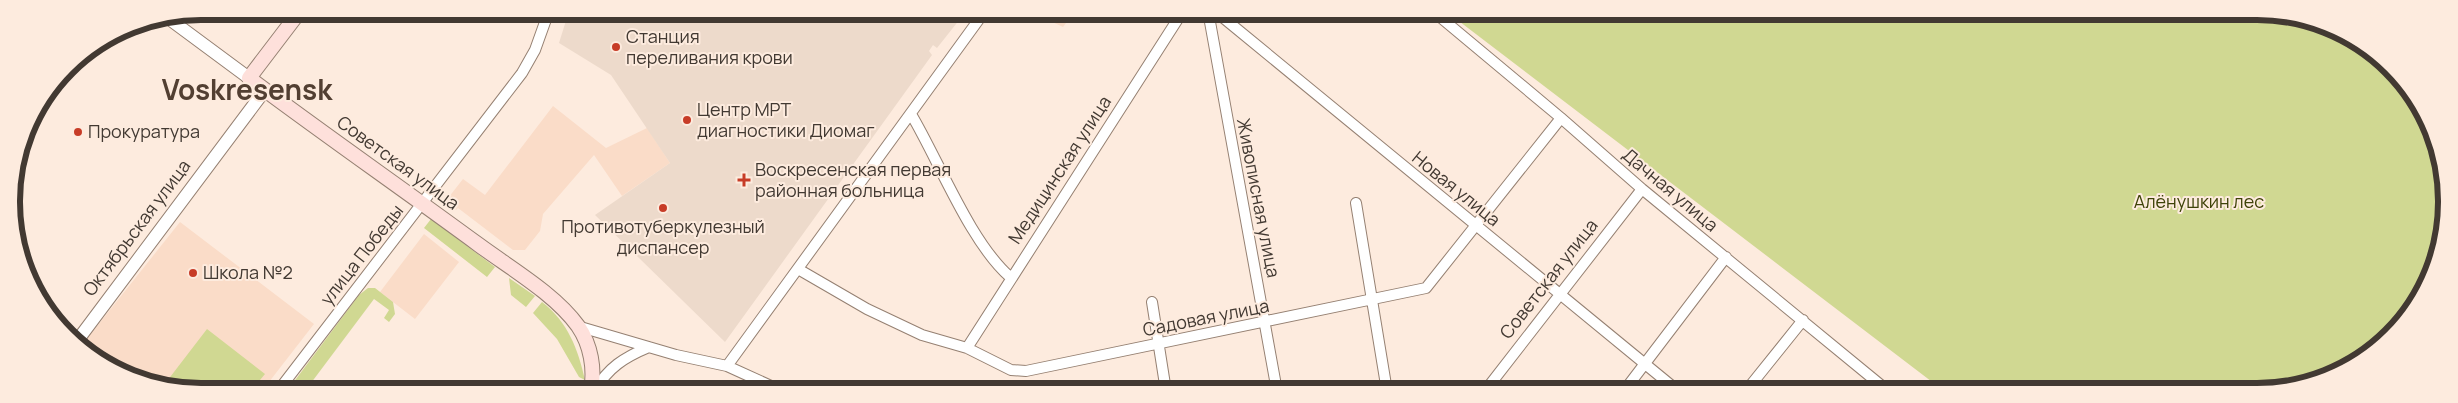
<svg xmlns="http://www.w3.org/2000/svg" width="2458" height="403" font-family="Manrope,sans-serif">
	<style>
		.built { fill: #fadcc8 }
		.medical { fill: #eddacb }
		.green { fill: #d0d892 }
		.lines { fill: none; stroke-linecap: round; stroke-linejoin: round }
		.minor-casing { stroke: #958072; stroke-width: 12 }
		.tertiary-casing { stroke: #958072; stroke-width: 14 }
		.secondary-casing { stroke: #958072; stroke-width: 16 }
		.minor { stroke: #fff; stroke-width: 10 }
		.tertiary { stroke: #fff; stroke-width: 12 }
		.secondary { stroke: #fee0db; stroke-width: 14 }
		.poi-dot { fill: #c73c27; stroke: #fdebde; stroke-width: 2 }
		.labels { text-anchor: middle; stroke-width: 4; stroke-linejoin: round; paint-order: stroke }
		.poi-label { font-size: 18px; fill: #423932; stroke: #fdebde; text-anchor: start }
		.street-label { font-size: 18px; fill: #423932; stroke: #fdebde }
		.park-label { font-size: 18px; fill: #3e4208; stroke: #fdebde }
		.town-label { font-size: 28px; font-weight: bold; fill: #523f32; stroke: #fdebde }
		.rim { fill: none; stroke: #423932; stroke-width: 6 }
	</style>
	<rect width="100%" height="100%" fill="#fdebde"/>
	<path class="built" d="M1029,11H1075L1063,27Z
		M553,106L606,148L647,128L670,163L622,196L594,155L543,214L540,231L525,250H513L458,208L456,210L445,202L463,179L485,195Z
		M180,222L314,324L262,391H189L117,372L82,345Z
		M424,234L459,262L415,319L380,292Z"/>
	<path class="medical" d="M569,11H959L956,16L960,19L937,48L933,45L929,51L932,55L725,342L595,215L670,163L611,75L559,43Z"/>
	<path class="green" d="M1447,12H2269L2341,31L2400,76L2437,141L2446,214L2427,285L2391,336L2340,372L2269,391H1944Z
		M431,219L495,267L487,277L424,228Z
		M509,278L535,296L526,307L511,295Z
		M368,288H375L393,302L395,314L389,322L384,318L389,310L374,299L305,391H292L290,387L359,295Z
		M542,302C568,322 578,349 585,380L579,377L557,339L533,313Z
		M207,329L265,374L251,391H189L164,385Z"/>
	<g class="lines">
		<g class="minor-casing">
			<path id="minor" d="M1208,11L1277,391
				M1215,11L1678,391
				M1434,12L1561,118L1642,189L1888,391
				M911,114C939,161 970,242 1010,277
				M1356,203L1387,391
				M798,269L867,309L922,335L967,348L1011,370L1026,371L1426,288L1561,118
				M1152,302L1166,391
				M577,326L676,355L727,366L782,391
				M967,348L1183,11
				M727,366L985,11
				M278,391L522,73L535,50L549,11
				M595,391C607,368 625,357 649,347
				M1485,391L1642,189
				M1624,391L1726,257
				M1746,391L1803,320
				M1866,391L1874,381"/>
		</g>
		<g class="tertiary-casing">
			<path id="tertiary" d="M168,18L249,78
				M77,341L265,90"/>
		</g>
		<g class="secondary-casing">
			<path id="secondary" d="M300,11L249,78C325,135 403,189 479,245C510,268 555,294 578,326C591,345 595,369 591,391"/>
		</g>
		<use href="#minor" class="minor"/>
		<use href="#tertiary" class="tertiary"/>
		<use href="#secondary" class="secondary"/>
	</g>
	<g class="poi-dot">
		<circle cx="616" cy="47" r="5"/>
		<circle cx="687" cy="120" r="5"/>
		<circle cx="78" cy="132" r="5"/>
		<path d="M741.5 172.5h5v5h5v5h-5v5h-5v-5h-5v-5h5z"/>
		<circle cx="663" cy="208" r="5"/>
		<circle cx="193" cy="273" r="5"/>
	</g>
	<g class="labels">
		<g class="poi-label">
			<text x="626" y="43">Станция<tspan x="626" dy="21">переливания крови</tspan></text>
			<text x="697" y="116">Центр МРТ<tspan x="697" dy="21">диагностики Диомаг</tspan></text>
			<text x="88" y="138">Прокуратура</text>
			<text x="755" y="176">Воскресенская первая<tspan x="755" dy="21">районная больница</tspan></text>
			<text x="663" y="233" text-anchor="middle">Противотуберкулезный<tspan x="663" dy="21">диспансер</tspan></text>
			<text x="203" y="279">Школа №2</text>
		</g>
		<g class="street-label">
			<text transform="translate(398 163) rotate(36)" y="6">Советская улица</text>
			<text transform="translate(1060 170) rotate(-57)" y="6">Медицинская улица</text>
			<text transform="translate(1456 189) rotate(39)" y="6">Новая улица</text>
			<text transform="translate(1670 190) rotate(40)" y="6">Дачная улица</text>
			<text transform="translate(1258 198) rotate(79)" y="6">Живописная улица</text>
			<text transform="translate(137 228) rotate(-53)" y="6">Октябрьская улица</text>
			<text transform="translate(362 255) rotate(-52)" y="6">улица Победы</text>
			<text transform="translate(1549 279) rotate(-52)" y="6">Советская улица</text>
			<text transform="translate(1206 318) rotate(-11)" y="6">Садовая улица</text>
		</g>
		<g class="park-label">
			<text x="2199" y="208">Алёнушкин лес</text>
		</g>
		<g class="town-label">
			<text x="247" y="100">Voskresensk</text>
		</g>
	</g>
	<path d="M0 0H2458V403H0ZM201 20H2257A181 181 0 0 1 2438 201V202A181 181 0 0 1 2257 383H201A181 181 0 0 1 20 202V201A181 181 0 0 1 201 20Z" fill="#fdebde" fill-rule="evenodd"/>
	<path class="rim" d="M201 20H2257A181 181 0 0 1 2438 201V202A181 181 0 0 1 2257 383H201A181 181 0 0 1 20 202V201A181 181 0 0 1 201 20Z"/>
</svg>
